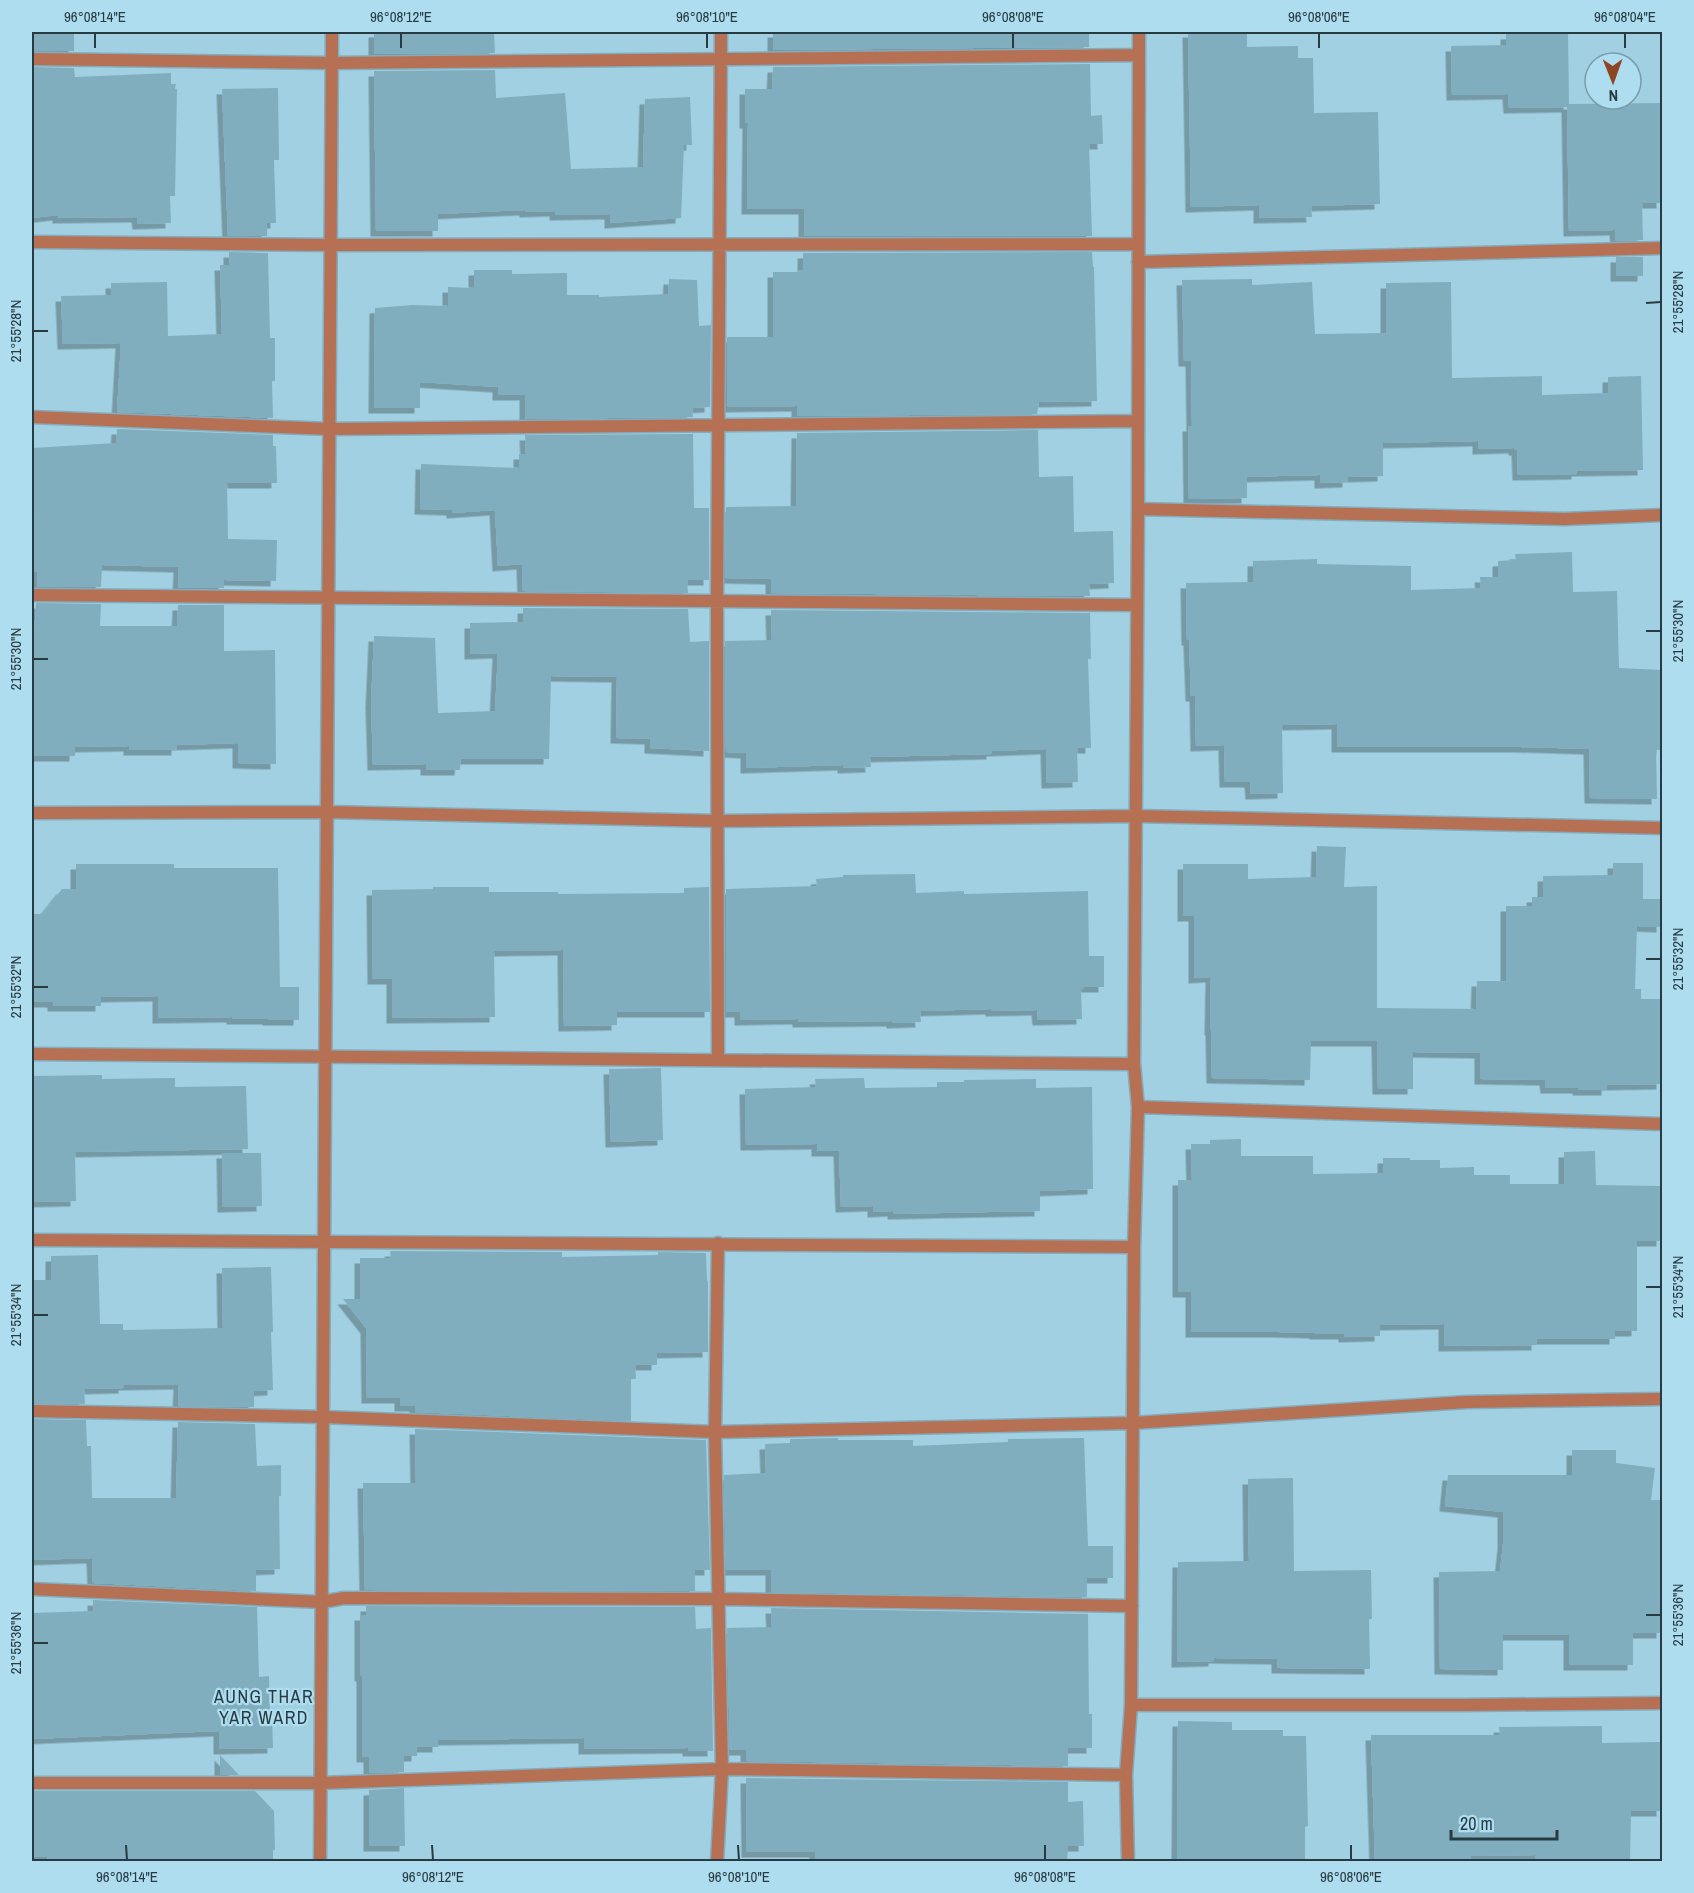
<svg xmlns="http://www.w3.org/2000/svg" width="1694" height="1893" font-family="'Archivo Narrow',sans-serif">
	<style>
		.building { fill: #81aebf; filter: url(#shadow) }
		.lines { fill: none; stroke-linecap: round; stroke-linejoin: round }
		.minor-casing { stroke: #84acbc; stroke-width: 15 }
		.minor { stroke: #b67053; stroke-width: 12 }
		.ticks { fill: none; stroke: #283b42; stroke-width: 2 }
		.labels { text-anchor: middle; stroke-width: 4.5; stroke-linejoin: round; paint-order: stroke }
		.quarter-label { font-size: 18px; letter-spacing: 1.5px; fill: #283b42; stroke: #aeddef }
		.neatline { fill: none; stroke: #283b42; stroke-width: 2 }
		.ticks-label { font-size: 15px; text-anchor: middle; fill: #283b42 }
	</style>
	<defs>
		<filter id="shadow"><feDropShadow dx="-5.5" dy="5.5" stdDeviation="0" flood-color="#0004"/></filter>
	</defs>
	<rect width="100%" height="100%" fill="#a1d0e2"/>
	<path class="building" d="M32,32H74V51H32Z
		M374,32H494L495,53L374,54Z
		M773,32H1089V47L773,50Z
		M1188,32H1247V47L1298,46V58H1313L1314,113L1378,112L1380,204L1311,206L1312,217L1259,218V205L1191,207Z
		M1541,32H1568L1569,104L1662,103V203H1642L1643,240L1616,241L1615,230L1569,231L1567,107L1509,108L1508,94L1452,95L1451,46L1506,45V34L1541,33Z
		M1090,64L1091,116L1102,115L1103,144H1089L1092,236H804V209H747L748,123H745V89H772L773,67Z
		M32,67L74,68L75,77L171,73V84H176L175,89H177L175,196H170L171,223L138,224L137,217L58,218V215L32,218Z
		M495,70L496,98L565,93L571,169L643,167L645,99L690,97L692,145H684L681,218L610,223V214L555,215V211L525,212V210L438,214V231H376L374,71Z
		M278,88L279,160H274L276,223H267V236H228L222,89Z
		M229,252L268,253L270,338H275V381H272L273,418L117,412L121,343L63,344L61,296L111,295V283L167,282L168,336L222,334L220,265H229Z
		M1092,252L1093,267H1094L1097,401L1039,402L1037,414L797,416V406L727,407V337H773V272H798V270H803V253Z
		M1616,257H1643V276H1616Z
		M474,270H512V274L567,273V295H599V297L668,294L669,279L697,280L699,326L711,325L710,407L692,408L693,417L525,419V395H498V387L420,382V408H374L375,308L412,305L448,306V287L474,288Z
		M1252,279V285L1312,282L1315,334L1386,333V283L1451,282L1452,378L1542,376V395L1608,393V377L1641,376L1643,470L1577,471V474L1518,475L1517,450H1514V448L1478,449V441L1383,443V476L1348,477V482L1320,483V475L1247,477V498L1189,499L1188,426H1192L1191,361H1184L1182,280Z
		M117,429L273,435V446H276L277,483H227L228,539L277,540L276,581L224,580V588H178L179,567L102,565L101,587H37L38,572H32L35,508H32V448L116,443Z
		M1038,430L1039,477L1073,476L1074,532L1113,531L1114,583L1089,584L1090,596L771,593V579L725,578L726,507L796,506L797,433Z
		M693,434L694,508H709V580H687L688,593L523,591L522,564L498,566L495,510L452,513V510L420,509L421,464L519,468V454H526L525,435Z
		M1572,552L1573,592L1617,591L1619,668L1662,670V750H1656L1657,799L1590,798L1589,749L1520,747H1337V724L1282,725L1283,793L1251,794L1250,782H1225L1224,745L1196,746L1195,696H1191L1189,640H1187L1186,583L1253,582V561L1317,559V564L1411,566V590L1481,588L1480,577H1498V561L1516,560L1515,554Z
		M36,603L101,604L100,626H177L178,605H224V651L275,650L276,764L238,763V743L177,745V750H129V746L75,747V756H32V669Z
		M523,608L688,609L690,642L709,641V751L650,748V739L616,738L617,677L551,676L549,759H461L460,770H426V764L373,765L371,703L374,636L435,638L438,713L495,711L498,653L470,654V623L523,622Z
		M771,610L1090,613L1091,659H1088L1091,748H1077L1078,782L1047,783L1046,749L992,751V754L870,757L871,767L843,768V765L746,768V753L726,752L725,641L772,640Z
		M1317,846L1346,847L1344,887L1377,886V1008L1476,1009L1477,981H1506V906H1532V897H1543V876L1613,875V863H1643V899H1662V927L1637,926L1635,989H1641V999H1662V1084L1607,1085V1090H1578V1088H1546L1545,1080L1480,1079V1053L1413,1052V1089H1378L1377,1041H1311L1310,1080L1212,1078L1211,1030H1210L1211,977L1194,978V916H1183V864H1248V879L1316,877Z
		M76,864H174V868H278L280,987H299V1020H268V1019H232V1017L158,1018V996L101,997V1006H53V1002H32V914H42L62,889H76Z
		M915,874L916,893L964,891V894L1088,891L1089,956H1104V987H1084V989H1081L1082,1019L1038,1020L1037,1010L991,1011V1009L920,1011L921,1022L892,1023V1021L798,1022V1019L740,1020V1012H726V889L817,886L816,879L843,877V875Z
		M433,887H489V892H558V894L684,893V888L709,887L710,1012H617V1025L564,1026L563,950L494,951L495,1017L392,1018V979H373L372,890L433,889Z
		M661,1068L663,1140L611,1142L609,1069Z
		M102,1075V1079L175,1078V1087L246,1086L248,1149L75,1152L76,1201L32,1202V1076Z
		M864,1078L865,1088L937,1087V1082H964V1080L1036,1079V1088L1092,1087L1093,1189L1040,1191V1211L893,1214V1211L873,1212V1206L841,1207L839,1151H817V1144L746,1145L745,1089L816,1087L815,1079Z
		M1241,1139V1156H1313V1174L1383,1173V1158H1410V1160H1440V1168L1474,1167V1175H1510V1184H1564V1152L1595,1151L1596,1185L1662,1186V1241H1637V1331H1615V1339H1537V1345L1444,1346V1324L1380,1325V1336L1344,1337V1334H1315V1333L1278,1332H1191V1292H1178V1180H1192L1191,1144H1210V1140Z
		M222,1153H261L262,1206L223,1207Z
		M390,1251L562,1252V1257L658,1255V1252L706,1253L707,1281H708V1352L657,1353V1365H635L636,1379H631V1421L415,1412V1406H400V1398H367L366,1328L343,1299H360V1258H391Z
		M98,1255L100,1324H123V1330L223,1328L222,1268L271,1267L273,1332H271L273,1390L254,1391V1407L178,1406L179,1384L124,1385V1388L84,1389L85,1404L32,1403V1280H51V1256Z
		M32,1419L86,1420L87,1446H91L92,1498H176L178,1422L255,1424L257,1466L281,1465V1496H279L280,1569L256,1570V1591L93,1583L92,1558L32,1560Z
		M415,1429L706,1440L710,1570H695V1591L365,1590L363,1483H416Z
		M838,1438V1440H913V1446L1008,1442V1439L1084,1438L1088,1546H1113V1578H1087V1597L771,1592V1570H726L724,1475L766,1473L765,1444L790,1443V1439Z
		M1572,1450H1616V1463L1655,1468L1651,1500H1662V1633H1633V1665H1569V1635H1503V1670L1440,1669L1439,1572L1500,1571L1503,1544V1512L1445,1506L1448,1475H1572Z
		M1293,1478L1294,1571L1371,1570L1372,1619H1369L1370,1669L1277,1668V1659L1214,1658V1661L1177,1662L1178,1562L1249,1561L1248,1479Z
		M93,1600L257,1607L259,1677L269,1676L270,1716H272L273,1748L219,1749V1731L32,1739V1613L93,1611Z
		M366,1606L695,1607L696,1629L711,1628L713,1751H688V1748L584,1749V1738L438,1740V1747H417V1756H404V1772L369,1773V1757H362V1676H360V1615H366Z
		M771,1608L1088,1614L1089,1714H1092V1748H1068V1766L746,1761V1750H730L727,1628L772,1627Z
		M1178,1721L1232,1722V1730H1283V1736H1306L1308,1826L1305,1827V1862H1177Z
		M1602,1726V1743L1662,1742V1811H1631L1630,1862H1535V1855L1471,1856V1862H1375L1371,1735H1500L1499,1727Z
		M220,1755L239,1775H220Z
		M746,1778L1068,1782V1802L1083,1801L1084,1846H1068L1067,1862H815V1852H747Z
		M404,1788L405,1846H369V1790Z
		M32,1791H255L274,1811L275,1850H273V1862H48L47,1857H32Z"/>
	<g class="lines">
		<g class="minor-casing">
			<path id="minor" d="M32,59L332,63L1139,55
				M32,242L331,245L1138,244
				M1138,262L1662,248
				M32,417L330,429L1137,421
				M1138,509L1564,519L1662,515
				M32,595L1137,605
				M32,813L328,812L718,821L1136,816L1662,828
				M32,1054L1134,1064
				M718,1060L717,602L721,32
				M1138,1107L1662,1124
				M32,1240L1134,1247
				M32,1411L323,1417L715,1432L1133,1423L1467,1402L1662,1399
				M32,1589L322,1602L344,1598L718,1599L1132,1606
				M1131,1705H1464L1662,1703
				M32,1783H321L722,1769L1126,1775
				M320,1862L332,32
				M717,1862L722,1769L715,1432L718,1243
				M1128,1862L1126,1775L1131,1705L1134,1247L1138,1107L1134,1064L1138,509L1139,32"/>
		</g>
		<use href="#minor" class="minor"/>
	</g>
	<path class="ticks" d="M95,33V48M401,33V48M707,33V48M1013,33V48M1319,33V48M1625,33V48M1646,303L1661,302M33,331H48M1646,631H1661M33,659H48M1646,959H1661M33,987H48M1646,1287H1661M33,1315H48M1646,1615H1661M33,1643H48M126,1845L127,1860M432,1845L433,1860M738,1845L739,1860M1045,1845V1860M1351,1845V1860"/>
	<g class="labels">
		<g class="quarter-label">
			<text x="264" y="1703">AUNG THAR<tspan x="264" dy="21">YAR WARD</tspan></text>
		</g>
	</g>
	<rect width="1694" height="1893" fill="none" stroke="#aeddef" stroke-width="66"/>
	<g transform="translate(1613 81) rotate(179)"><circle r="28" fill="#aeddef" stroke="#789caa" stroke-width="1.5"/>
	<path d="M0-4.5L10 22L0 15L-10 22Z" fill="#8d4524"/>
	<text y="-9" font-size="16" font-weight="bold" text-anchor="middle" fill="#283b42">N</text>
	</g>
	<path d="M1451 1830v9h106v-9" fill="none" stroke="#283b42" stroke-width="3"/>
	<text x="1460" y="1830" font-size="18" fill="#283b42" stroke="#aeddef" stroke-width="4.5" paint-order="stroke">20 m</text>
	<rect x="33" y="33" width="1628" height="1827" class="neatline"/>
	<g class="ticks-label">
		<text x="95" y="22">96°08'14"E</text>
		<text x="401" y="22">96°08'12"E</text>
		<text x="707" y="22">96°08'10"E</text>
		<text x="1013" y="22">96°08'08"E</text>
		<text x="1319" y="22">96°08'06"E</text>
		<text x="1625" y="22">96°08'04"E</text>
		<text transform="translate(1678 302) rotate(-90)" y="5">21°55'28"N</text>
		<text transform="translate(16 331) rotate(-90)" y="5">21°55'28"N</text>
		<text transform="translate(1678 631) rotate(-90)" y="5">21°55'30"N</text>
		<text transform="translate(16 659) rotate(-90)" y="5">21°55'30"N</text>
		<text transform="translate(1678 959) rotate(-90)" y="5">21°55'32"N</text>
		<text transform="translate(16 987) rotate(-90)" y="5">21°55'32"N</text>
		<text transform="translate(1678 1287) rotate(-90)" y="5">21°55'34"N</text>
		<text transform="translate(16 1315) rotate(-90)" y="5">21°55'34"N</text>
		<text transform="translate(1678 1615) rotate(-90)" y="5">21°55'36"N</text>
		<text transform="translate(16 1643) rotate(-90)" y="5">21°55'36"N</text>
		<text x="127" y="1882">96°08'14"E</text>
		<text x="433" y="1882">96°08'12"E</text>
		<text x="739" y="1882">96°08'10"E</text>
		<text x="1045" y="1882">96°08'08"E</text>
		<text x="1351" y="1882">96°08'06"E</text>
	</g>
</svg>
